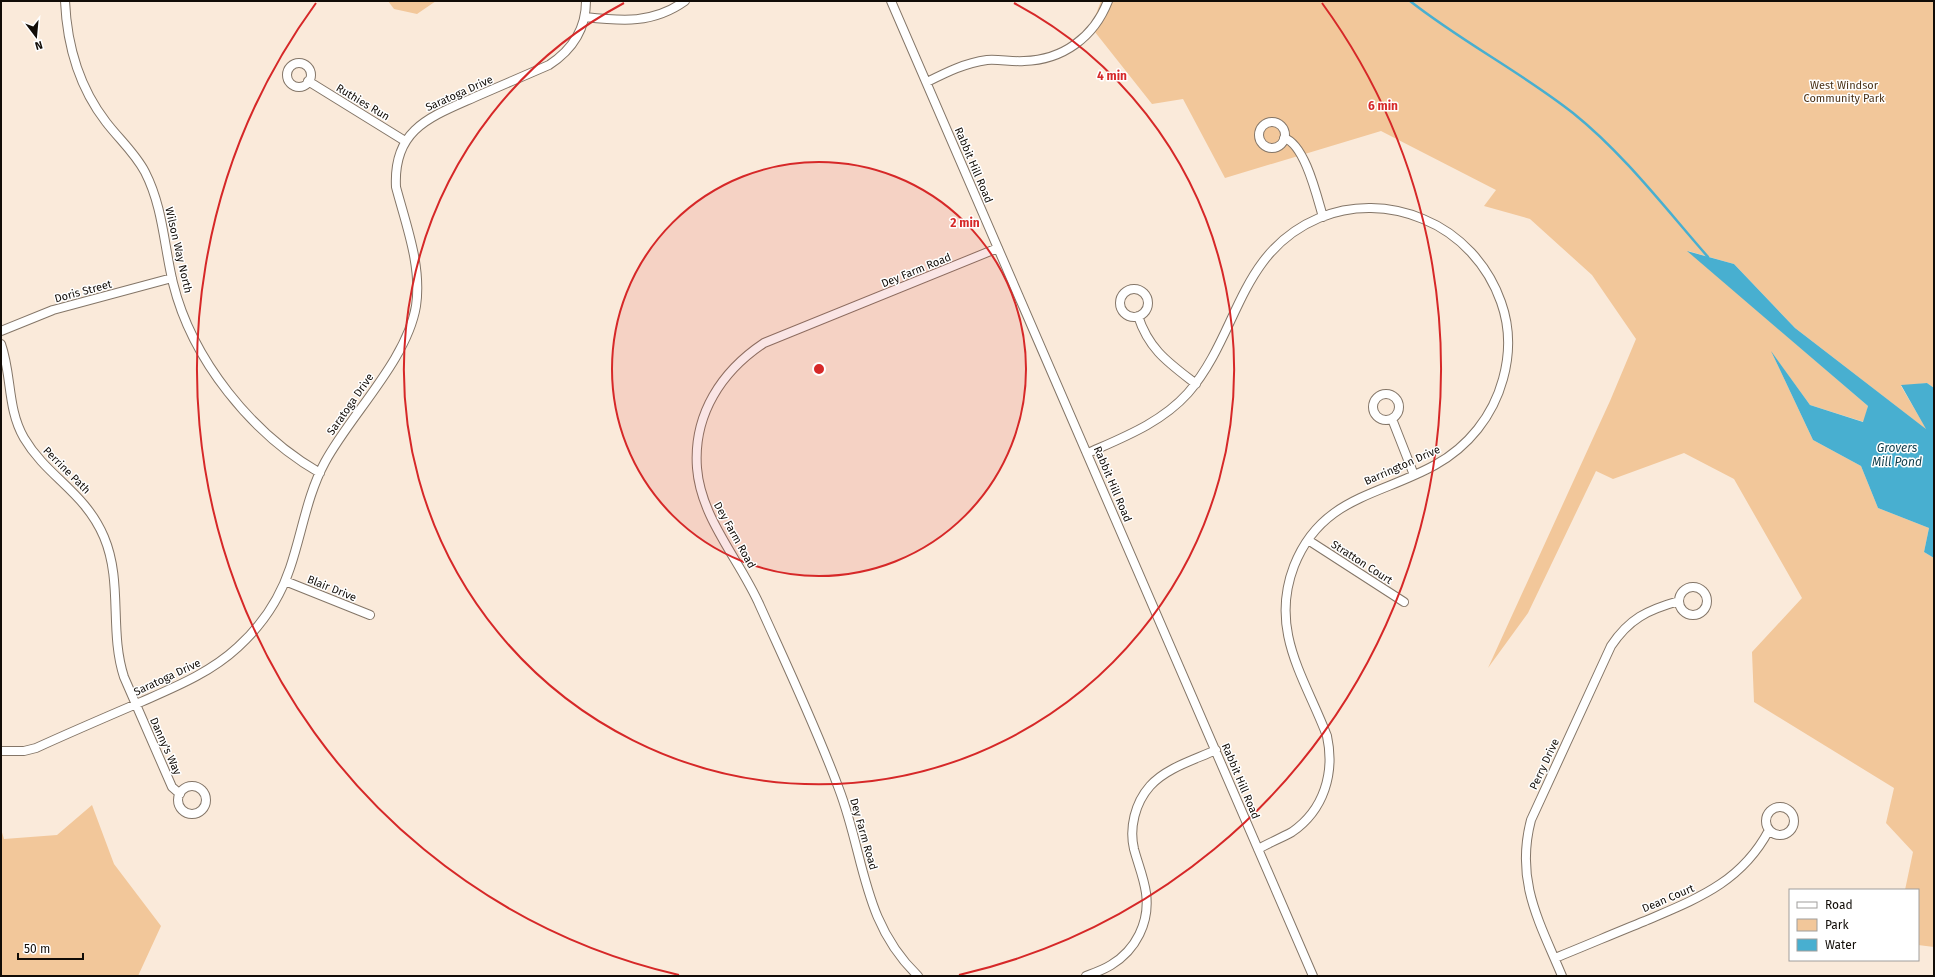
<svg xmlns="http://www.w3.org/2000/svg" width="1935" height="977" font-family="'Fira Sans',sans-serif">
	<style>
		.green { fill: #f2c79a }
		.water { fill: #48afd0 }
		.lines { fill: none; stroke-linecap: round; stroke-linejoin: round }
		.stream { stroke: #48afd0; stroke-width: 2.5 }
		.street-casing { stroke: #847668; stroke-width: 10 }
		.street { stroke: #fff; stroke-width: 8 }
		.ring { fill: none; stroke: #d62828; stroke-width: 2 }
		.labels { text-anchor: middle; stroke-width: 3; stroke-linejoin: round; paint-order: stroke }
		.park-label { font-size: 11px; fill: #4a3116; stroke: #fff }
		.street-label { font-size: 11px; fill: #110c07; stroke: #fff }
		.water-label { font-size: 12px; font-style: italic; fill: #0f3d4b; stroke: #fff }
		.centre { fill: #d62828; stroke: #fff; stroke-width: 2 }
		.ring-label { font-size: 12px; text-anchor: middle; font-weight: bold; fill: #d62828; stroke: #fff; stroke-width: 3; stroke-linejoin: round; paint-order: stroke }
	</style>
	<rect width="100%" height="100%" fill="#faeada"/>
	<path class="green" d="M388,1H436L417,14L394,9Z
		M1101,1H1934V388L1927,383L1901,386L1927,430L1795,328L1734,264L1688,251L1868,406L1864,422L1810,405L1772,353L1813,440L1861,466L1878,508L1929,528L1924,552L1934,558V947L1918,945V890H1905L1913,852L1886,823L1894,788L1754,702L1752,652L1802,598L1734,479L1684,453L1613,479L1596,471L1528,613L1488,668L1610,401L1636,339L1592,275L1530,219L1484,206L1496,190L1381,131L1225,178L1183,99L1152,104L1091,27Z
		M92,805L114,864L161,926L138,976H1V829L4,839L57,835Z"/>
	<path class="water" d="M1687,251L1734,264L1795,328L1926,429L1901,385L1927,383L1934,388V558L1924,552L1929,528L1878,508L1861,466L1813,440L1771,351L1810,405L1863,422L1868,406Z"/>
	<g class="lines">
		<path class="stream" d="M1410,1C1462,42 1521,72 1573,113C1624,154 1665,208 1708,257"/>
		<g class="street-casing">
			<path id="street" d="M65,1C67,45 79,87 106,122C119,139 135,153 145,172C163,207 164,246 173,283C192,360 252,434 320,473
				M891,1L1313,976
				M585,17C622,21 653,24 685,1
				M287 75a12 12 0 1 1 24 0a12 12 0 1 1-24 0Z
				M308,81L405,141
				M927,82C947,72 965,63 987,60C999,59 1012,62 1024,61C1063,60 1094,37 1108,1
				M1259 135a13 13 0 1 1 26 0a13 13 0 1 1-26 0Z
				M1284,138C1305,144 1317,197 1323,217
				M1120 303a14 14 0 1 1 28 0a14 14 0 1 1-28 0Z
				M1138,316C1149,350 1169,363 1196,384
				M1,331L53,310L172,278
				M1,344C12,375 7,409 24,438C47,477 85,492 104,537C123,582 109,631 124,677L172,787L180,794
				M1373 407a13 13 0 1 1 26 0a13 13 0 1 1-26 0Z
				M1392,419L1414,475
				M1088,453C1124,437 1161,423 1188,393C1239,334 1238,252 1319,218C1352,204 1390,205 1423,219C1460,234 1488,265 1501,302C1510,327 1510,354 1503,379C1493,416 1468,447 1435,465C1379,496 1321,497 1294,566C1269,631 1305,678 1327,736C1335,773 1324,810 1292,832C1281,838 1269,843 1258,849
				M1308,540L1404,602
				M285,581L370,615
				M1679 601a14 14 0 1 1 28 0a14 14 0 1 1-28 0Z
				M1,751H24L36,748C71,732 106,717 141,702C175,687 210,673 238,647C261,626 280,598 290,568C302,533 307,495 325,462C351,414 407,360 416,306C422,266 406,225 396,187C393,129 430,117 475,97C500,86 524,76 549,65C572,50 586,29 586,1
				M178 800a14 14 0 1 1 28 0a14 14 0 1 1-28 0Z
				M1766 821a14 14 0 1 1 28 0a14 14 0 1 1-28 0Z
				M1555,958C1585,946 1615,933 1645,921C1696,899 1741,883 1769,830
				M918,976C862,922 865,857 839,789C816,727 787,666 760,606C740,560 701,519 697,468C693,414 722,371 764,343L998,248
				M1086,976C1094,973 1103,970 1111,965C1136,950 1150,922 1146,893C1144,878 1138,864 1134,849C1129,828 1135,803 1150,786C1166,768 1194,760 1216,750
				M1562,976C1539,921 1515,881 1531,820L1611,646C1629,619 1647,610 1679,601"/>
		</g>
		<use href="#street" class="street"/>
	</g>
	<circle cx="819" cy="369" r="207" fill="#d62828" fill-opacity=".12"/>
	<g class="ring">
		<circle cx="819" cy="369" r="207"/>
		<path d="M1014 3A415 415 0 1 1 624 3"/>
		<path d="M679 975A622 622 0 0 1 316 3M1322 3A622 622 0 0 1 959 975"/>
	</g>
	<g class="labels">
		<g class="park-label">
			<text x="1844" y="89">West Windsor<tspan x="1844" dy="13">Community Park</tspan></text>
		</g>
		<g class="street-label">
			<text transform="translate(459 93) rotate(-24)" y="4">Saratoga Drive</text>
			<text transform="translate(363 102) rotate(31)" y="4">Ruthies Run</text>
			<text transform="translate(974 165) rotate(67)" y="4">Rabbit Hill Road</text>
			<text transform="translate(179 250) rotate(77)" y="4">Wilson Way North</text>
			<text transform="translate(916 270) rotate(-22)" y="4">Dey Farm Road</text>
			<text transform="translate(83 291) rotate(-15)" y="4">Doris Street</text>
			<text transform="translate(350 404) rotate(-55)" y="4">Saratoga Drive</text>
			<text transform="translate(1402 465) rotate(-24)" y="4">Barrington Drive</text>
			<text transform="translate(67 470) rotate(45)" y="4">Perrine Path</text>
			<text transform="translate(1113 484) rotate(67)" y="4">Rabbit Hill Road</text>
			<text transform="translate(735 535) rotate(61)" y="4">Dey Farm Road</text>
			<text transform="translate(1362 562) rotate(33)" y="4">Stratton Court</text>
			<text transform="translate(332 588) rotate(22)" y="4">Blair Drive</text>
			<text transform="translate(167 677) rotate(-25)" y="4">Saratoga Drive</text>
			<text transform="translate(166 746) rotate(66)" y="4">Danny's Way</text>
			<text transform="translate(1544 764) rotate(-65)" y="4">Perry Drive</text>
			<text transform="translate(1241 781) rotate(67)" y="4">Rabbit Hill Road</text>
			<text transform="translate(864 834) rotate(74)" y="4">Dey Farm Road</text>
			<text transform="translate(1668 898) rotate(-23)" y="4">Dean Court</text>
		</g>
		<g class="water-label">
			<text x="1897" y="452">Grovers<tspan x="1897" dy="14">Mill Pond</tspan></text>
		</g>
	</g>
	<circle cx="819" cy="369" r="6" class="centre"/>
	<g class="ring-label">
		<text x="1112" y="80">4 min</text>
		<text x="1383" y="110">6 min</text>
		<text x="965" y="227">2 min</text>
	</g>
	<rect width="1935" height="977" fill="none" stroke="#110c07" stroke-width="4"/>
	<rect x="1789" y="889" width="130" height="72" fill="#ffffff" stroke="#a09e9c"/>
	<rect x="1797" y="902" width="20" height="6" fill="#ffffff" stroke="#a09e9c"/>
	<text x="1825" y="909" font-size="12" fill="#110c07">Road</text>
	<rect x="1797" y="919" width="20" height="12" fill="#f2c79a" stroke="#a09e9c"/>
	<text x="1825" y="929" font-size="12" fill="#110c07">Park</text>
	<rect x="1797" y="939" width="20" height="12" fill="#48afd0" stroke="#a09e9c"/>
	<text x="1825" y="949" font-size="12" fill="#110c07">Water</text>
	<g transform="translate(36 36) rotate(164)" stroke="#ffffff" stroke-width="3" paint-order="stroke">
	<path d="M0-3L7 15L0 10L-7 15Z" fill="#110c07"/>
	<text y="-6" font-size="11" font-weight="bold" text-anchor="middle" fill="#110c07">N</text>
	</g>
	<path d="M18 953v6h65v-6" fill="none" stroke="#110c07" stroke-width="2"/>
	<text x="24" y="953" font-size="12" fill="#110c07" stroke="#ffffff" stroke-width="3" paint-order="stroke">50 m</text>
</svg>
